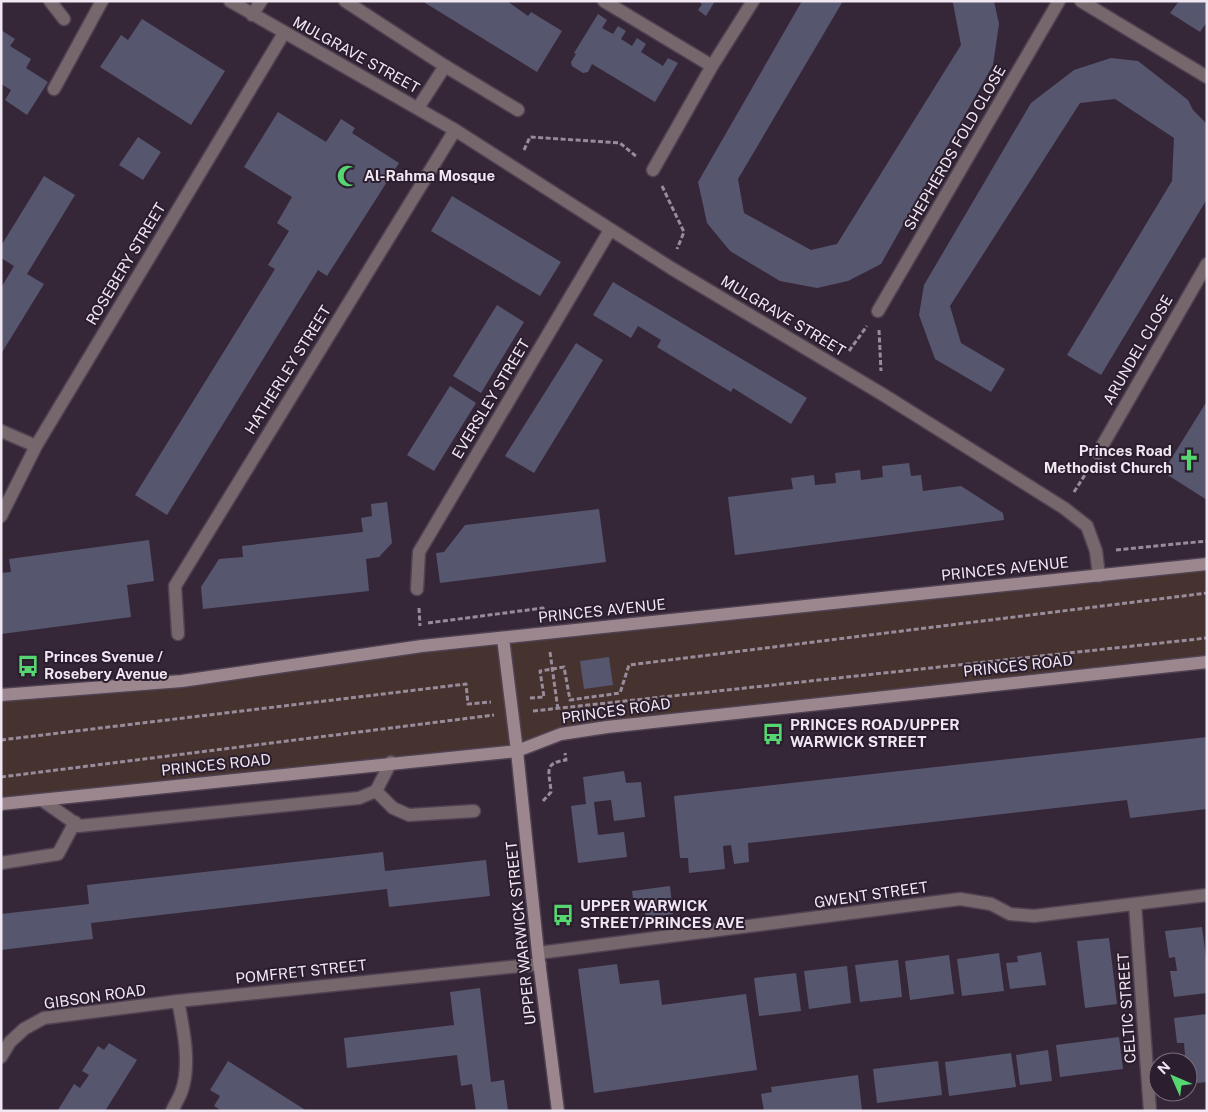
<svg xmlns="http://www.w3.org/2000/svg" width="1208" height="1112" font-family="'Public Sans',sans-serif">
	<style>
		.green { fill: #46322f }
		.building { fill: #57566f }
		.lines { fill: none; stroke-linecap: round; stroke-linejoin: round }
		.lane-casing { stroke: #504252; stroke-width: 15 }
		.street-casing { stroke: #504252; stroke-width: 15 }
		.secondary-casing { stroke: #504252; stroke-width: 15 }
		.path { stroke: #988c9a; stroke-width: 3; stroke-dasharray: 5 2.5; stroke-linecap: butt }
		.lane { stroke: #75676c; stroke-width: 12 }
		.street { stroke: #75676c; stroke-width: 12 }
		.secondary { stroke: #9d878f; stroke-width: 12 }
		.labels { text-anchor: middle; stroke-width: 4; stroke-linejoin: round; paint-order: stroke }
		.street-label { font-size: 15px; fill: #f0e7f2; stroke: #2b1e2e }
		.poi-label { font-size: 15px; font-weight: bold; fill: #f0e7f2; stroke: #2b1e2e; text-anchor: start }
	</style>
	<rect width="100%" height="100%" fill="#362738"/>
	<path class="green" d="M1207,564V662L607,727L517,751L1,804V695L182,681L422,646Z"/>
	<path class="building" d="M422,1H507L528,16L531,12L562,31L537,72Z
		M698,1H715L706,16L698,10L702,4Z
		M802,1H843L738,179L744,213L811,250L837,244L961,45L953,3L950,1H994L999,24L993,65L881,264L848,281L817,288L780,281L730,251L707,223L698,182Z
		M1179,1H1207V22L1200,32L1170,13Z
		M598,14L607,20L602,28L613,34L618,26L626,31L621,39L632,46L637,38L646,44L641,52L663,66L668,58L678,63L655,102L592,64L588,72L583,73L572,66L571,62L576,54L574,53Z
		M142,19L225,71L191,125L100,67L121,35L128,40Z
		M1,30L15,39L10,46L31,59L26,68L48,82L27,115L5,100L11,90L1,84Z
		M1111,58L1138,61L1188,100L1193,110L1207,124V199L1101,375L1067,355L1172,181L1174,138L1115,99L1080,103L950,306L961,343L1005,369L991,392L935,359L919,315L924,285L1031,103L1074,70Z
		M278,112L326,142L341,119L355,128L352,133L399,163L327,276L318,270L167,515L135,495L275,269L268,265L289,231L277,223L292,197L244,167Z
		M138,137L161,152L143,180L119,165Z
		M44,176L75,195L27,274L44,284L1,354V288L14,266L1,258V246Z
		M452,196L561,262L540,296L431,231Z
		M613,282L807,398L791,424L733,388L731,392L657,347L661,340L638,326L631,338L593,315Z
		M497,305L524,322L481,393L453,376Z
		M576,343L603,360L534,473L505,456Z
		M450,386L476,403L434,471L407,455Z
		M1207,401V500L1163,472Z
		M909,463L911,476L921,475L923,491L961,486L1003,513L1004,520L735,555L728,497L793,489L791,478L814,475L815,485L836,483L835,473L860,470L861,480L883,477L882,466Z
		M387,502L392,543L379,557L366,559L369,591L203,609L201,587L219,559L243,557L242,546L363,532L361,518L372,516L371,504Z
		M599,509L606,562L440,583L436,553L444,552L465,525Z
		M149,540L154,581L127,585L131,617L1,634V573L11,572L9,559Z
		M609,657L613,685L584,689L580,661Z
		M1207,737V809L1130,818L1127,800L748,843L749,862L734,864L731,845L723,846L725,869L689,873L688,858H680L674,796Z
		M624,771L626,783L641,782L645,817L614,821L611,800L594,802L598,835L624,832L627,857L578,863L571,806L586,804L583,777Z
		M383,852L385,871L486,860L490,896L389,907L387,889L91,923L93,939L1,950V914L89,904L87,885Z
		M670,886L673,914L646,918L644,905L634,906L632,891Z
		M1202,927L1207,965V993L1174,997L1170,971H1177L1175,957L1169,958L1165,931Z
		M1109,938L1117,1004L1085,1008L1077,941Z
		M1041,952L1046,985L1010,989L1006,963L1018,962L1017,956Z
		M999,953L1004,991L962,996L957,959Z
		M949,955L954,994L910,1000L905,961Z
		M898,960L902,997L860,1002L855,965Z
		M617,964L620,984L659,980L662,1005L746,994L757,1070L594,1093L578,969Z
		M847,966L851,1003L809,1009L804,971Z
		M796,973L801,1011L759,1016L754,978Z
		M480,988L491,1082L504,1080L508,1111H476L472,1084L461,1086L457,1055L347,1068L344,1038L454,1025L450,992Z
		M1207,1014V1082L1188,1084V1062H1177V1056L1185,1055L1184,1043H1177L1174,1018Z
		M1119,1037L1123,1069L1060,1077L1056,1045Z
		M109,1043L137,1060L105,1111L58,1110L74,1084L80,1088L89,1075L82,1071L98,1046L104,1050Z
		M1048,1050L1052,1081L1020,1085L1016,1055Z
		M1011,1053L1016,1087L949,1096L945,1062Z
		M228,1061L307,1111H222L214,1106L220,1096L210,1090Z
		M938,1061L942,1095L877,1103L873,1069Z
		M858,1075L862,1111H764L761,1094L772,1092L771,1087Z"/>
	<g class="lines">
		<g class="lane-casing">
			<path id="lane" d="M50,1L64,19
				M54,89L102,1
				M376,791L393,808L409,815L474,811
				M42,800L79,826L359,798L376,791L391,762
				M1,863L58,854L75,822"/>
		</g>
		<g class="street-casing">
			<path id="street" d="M230,1L455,130L671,268L882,394L1064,508L1087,526L1096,551L1099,576
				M345,1L445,66L518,110
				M604,1L712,66
				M1081,1L1207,77
				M252,15L261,1
				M418,108L445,66
				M653,170L712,66L753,1
				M878,311L1059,1
				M1,431L36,446
				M1098,453L1207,264
				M1,516L36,446L284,33
				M417,589L419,552L610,230
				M178,634L175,586L455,130
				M1135,904L1150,1111
				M538,953L960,899L991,904L1010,914L1034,916L1207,895
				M1,1057L10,1042L24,1029L44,1018L178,1001
				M172,1111C175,1104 180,1097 182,1090C191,1064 183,1027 178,1001L540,964"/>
		</g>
		<g class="secondary-casing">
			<path id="secondary" d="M503,638L517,751L538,953L558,1111
				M1,695L182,681L422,646L1207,564
				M1,804L517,751L561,734L607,727L1207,662"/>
		</g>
		<path class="path" d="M524,150L530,137L620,143L637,157
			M662,186L684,232L677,249
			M879,330L881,371
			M849,351L867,326
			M1074,492L1088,470
			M1116,550L1207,541
			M419,608L420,626
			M428,623L543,608L544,613
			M550,652L558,710
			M530,698L544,697L540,671L564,667L570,700L620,693L629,665L1207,593
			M533,711L1207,638
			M1,740L466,684L468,704L491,702
			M1,777L494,715
			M543,801L551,792C550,773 542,763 566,760L565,753"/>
		<use href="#lane" class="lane"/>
		<use href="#street" class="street"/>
		<use href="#secondary" class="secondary"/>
	</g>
	<defs>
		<g id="mosque-bare" transform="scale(1.725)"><path d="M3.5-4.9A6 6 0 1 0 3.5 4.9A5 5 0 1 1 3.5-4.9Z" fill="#56d671" stroke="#2b1e2e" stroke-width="2.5" paint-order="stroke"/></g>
		<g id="church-bare" transform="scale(1.725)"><path d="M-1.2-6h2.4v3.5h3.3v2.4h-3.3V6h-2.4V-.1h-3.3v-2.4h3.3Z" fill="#56d671" stroke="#2b1e2e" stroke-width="2.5" paint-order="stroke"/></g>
		<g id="bus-bare" transform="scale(1.725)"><path d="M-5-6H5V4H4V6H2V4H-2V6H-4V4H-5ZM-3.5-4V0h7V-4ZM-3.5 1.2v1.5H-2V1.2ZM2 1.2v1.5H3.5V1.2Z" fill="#56d671" stroke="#2b1e2e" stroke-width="2.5" paint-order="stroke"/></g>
	</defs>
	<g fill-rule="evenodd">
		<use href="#mosque-bare" x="348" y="176"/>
		<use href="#church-bare" x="1189" y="460"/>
		<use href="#bus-bare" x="28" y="666"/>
		<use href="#bus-bare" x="773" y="734"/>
		<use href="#bus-bare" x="563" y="915"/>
	</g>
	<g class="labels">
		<g class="street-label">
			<text transform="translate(356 55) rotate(29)" y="5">MULGRAVE STREET</text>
			<text transform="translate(955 148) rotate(-60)" y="5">SHEPHERDS FOLD CLOSE</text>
			<text transform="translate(126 264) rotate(-59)" y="5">ROSEBERY STREET</text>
			<text transform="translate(783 316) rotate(31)" y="5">MULGRAVE STREET</text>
			<text transform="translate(1138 350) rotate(-60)" y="5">ARUNDEL CLOSE</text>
			<text transform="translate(288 370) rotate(-58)" y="5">HATHERLEY STREET</text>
			<text transform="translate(491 399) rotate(-59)" y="5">EVERSLEY STREET</text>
			<text transform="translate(1005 569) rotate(-6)" y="5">PRINCES AVENUE</text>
			<text transform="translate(602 611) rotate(-6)" y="5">PRINCES AVENUE</text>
			<text transform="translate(1018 666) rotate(-6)" y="5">PRINCES ROAD</text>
			<text transform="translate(616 711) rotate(-8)" y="5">PRINCES ROAD</text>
			<text transform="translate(216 765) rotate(-6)" y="5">PRINCES ROAD</text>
			<text transform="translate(871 895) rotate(-8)" y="5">GWENT STREET</text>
			<text transform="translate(521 933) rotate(-96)" y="5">UPPER WARWICK STREET</text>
			<text transform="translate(301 972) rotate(-6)" y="5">POMFRET STREET</text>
			<text transform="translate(95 997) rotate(-8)" y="5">GIBSON ROAD</text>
			<text transform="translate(1127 1008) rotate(-94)" y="5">CELTIC STREET</text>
		</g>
		<g class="poi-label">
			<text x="364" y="181">Al-Rahma Mosque</text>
			<text x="1172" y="456" text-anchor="end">Princes Road<tspan x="1172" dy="17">Methodist Church</tspan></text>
			<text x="44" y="662">Princes Svenue /<tspan x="44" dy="17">Rosebery Avenue</tspan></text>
			<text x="790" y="730">PRINCES ROAD/UPPER<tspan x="790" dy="17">WARWICK STREET</tspan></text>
			<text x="580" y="911">UPPER WARWICK<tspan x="580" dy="17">STREET/PRINCES AVE</tspan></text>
		</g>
	</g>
	<rect width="1208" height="1112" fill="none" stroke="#f0e7f2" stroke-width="5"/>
	<g transform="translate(1173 1077) rotate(315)"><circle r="24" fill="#2b1e2e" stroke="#7a6e7c"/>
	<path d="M0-4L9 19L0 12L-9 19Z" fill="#56d671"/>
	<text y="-8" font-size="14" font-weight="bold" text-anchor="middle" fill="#f0e7f2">N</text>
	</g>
</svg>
